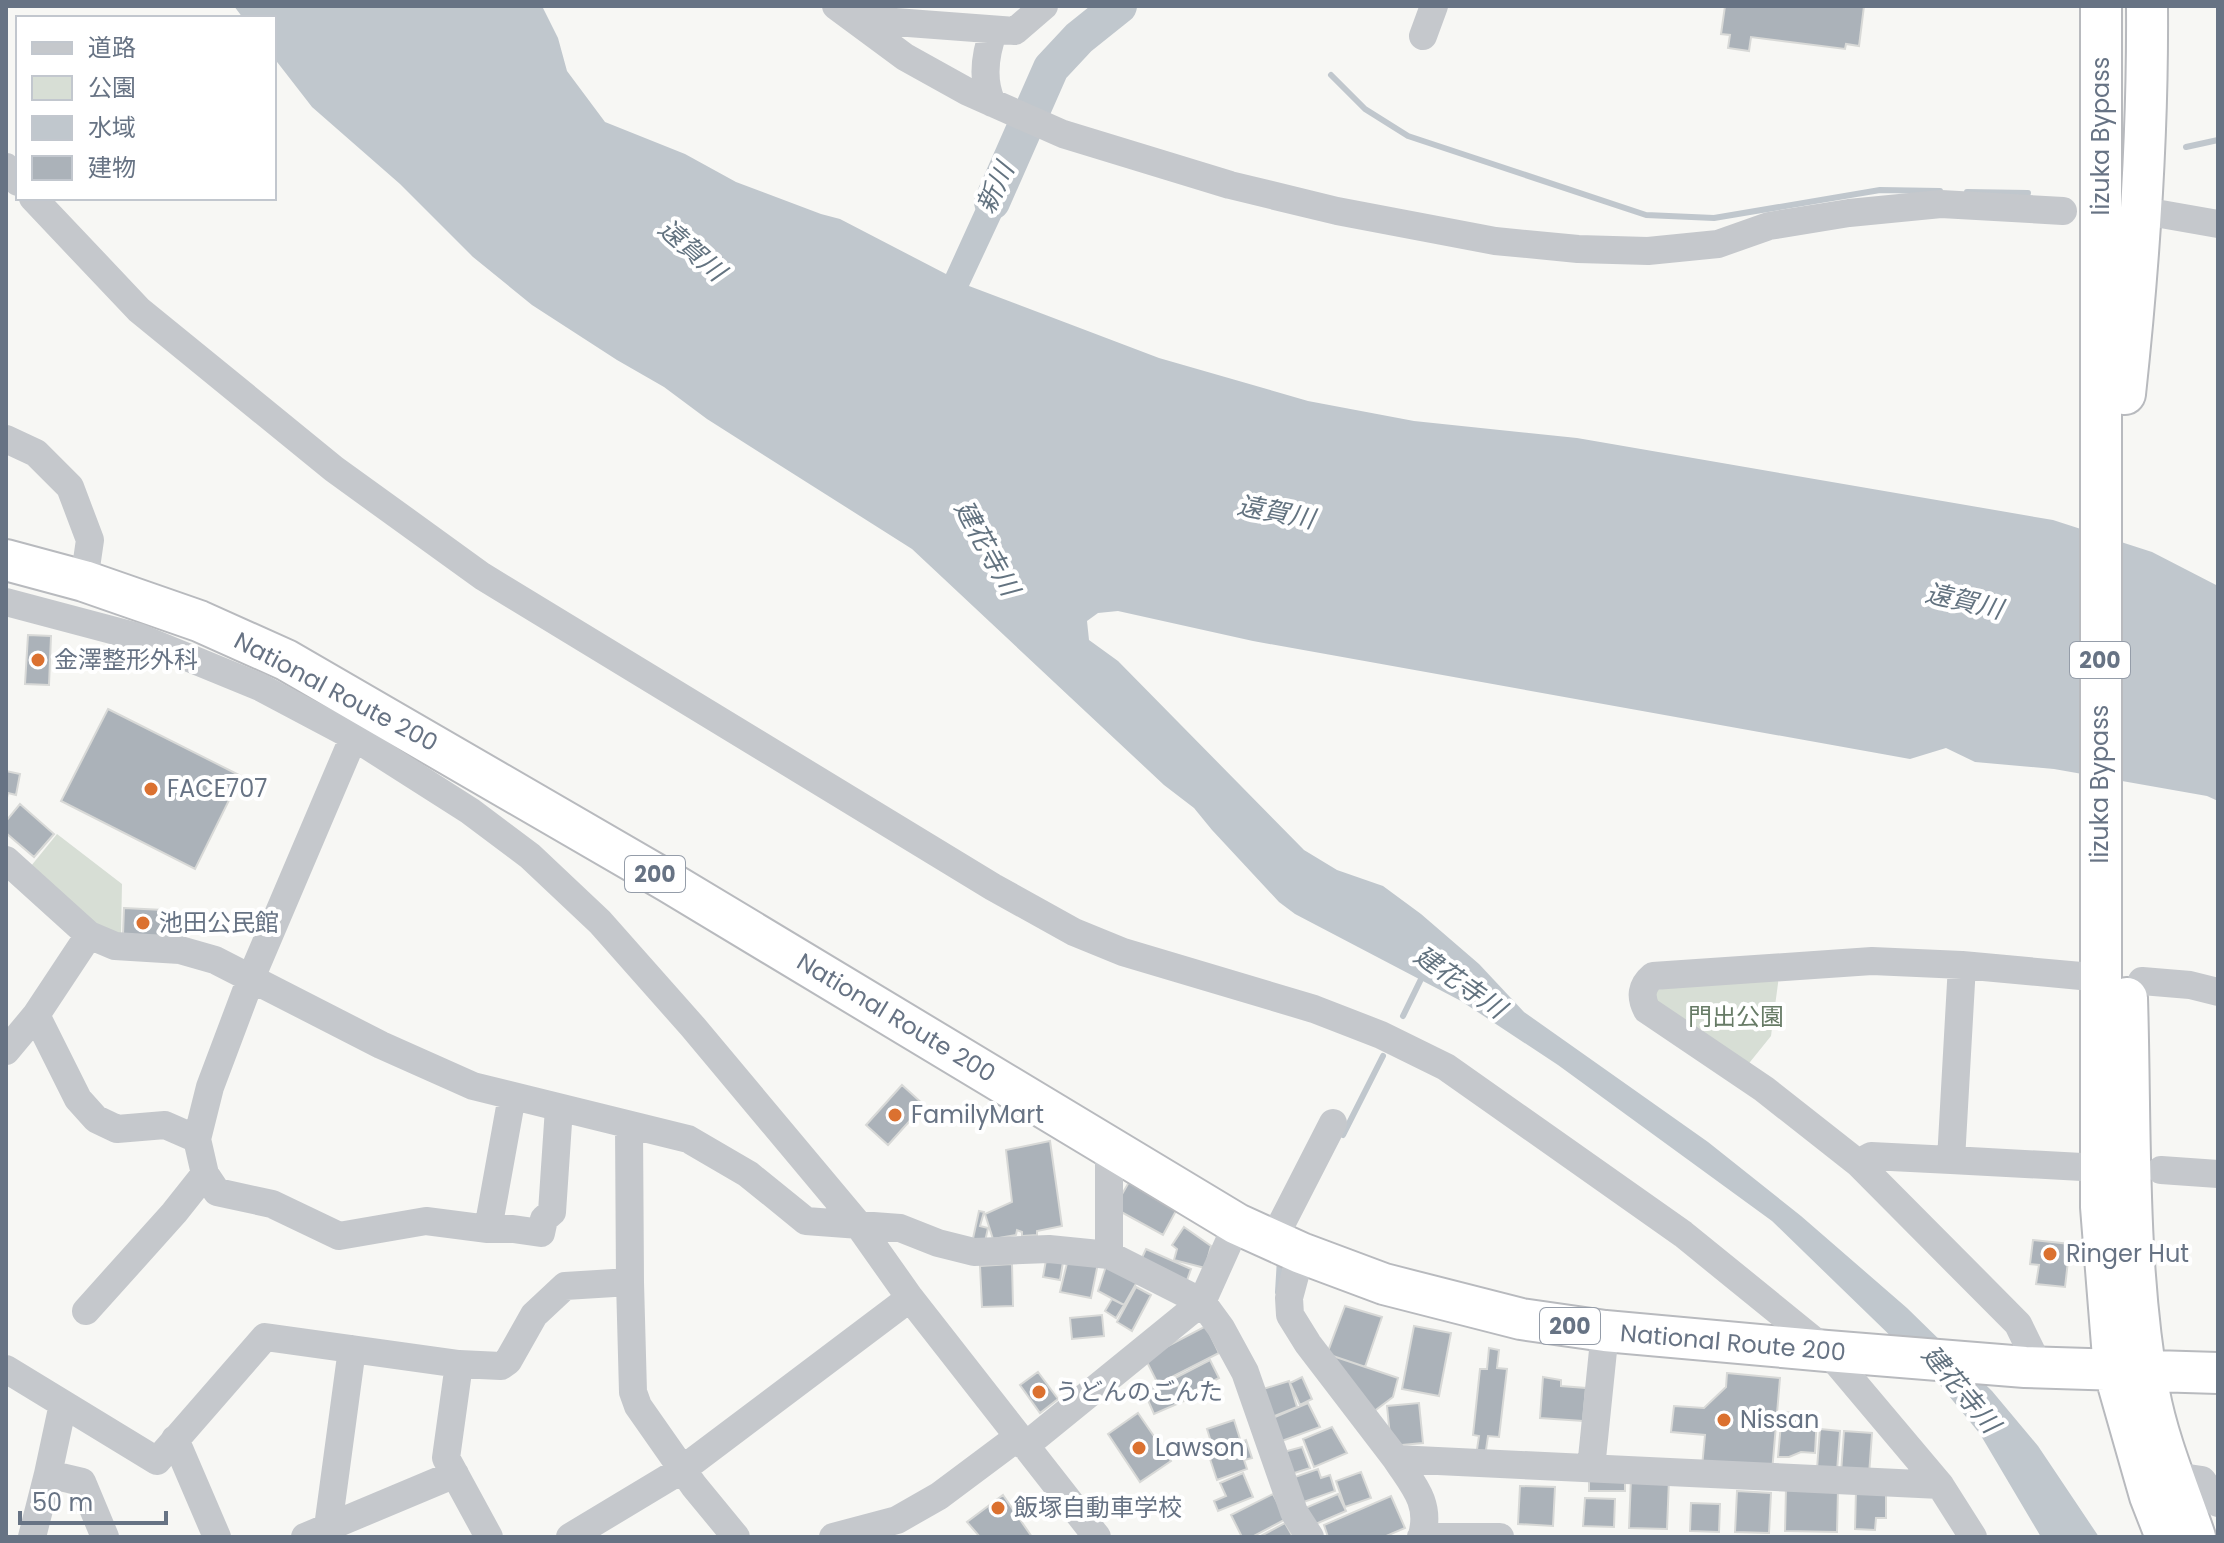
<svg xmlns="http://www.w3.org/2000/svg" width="2224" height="1543" font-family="Poppins,'Noto Sans JP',sans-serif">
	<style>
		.green { fill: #d7ded5 }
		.water { fill: #c0c7cd }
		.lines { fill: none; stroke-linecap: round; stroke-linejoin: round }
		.stream { stroke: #c0c7cd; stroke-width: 6 }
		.river { stroke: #c0c7cd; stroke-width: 36 }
		.building { fill: #abb2b9; stroke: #d8d9d7; stroke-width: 2 }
		.highway-casing { stroke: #b8babe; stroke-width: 44 }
		.minor { stroke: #c5c8cc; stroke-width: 28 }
		.highway { stroke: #fff; stroke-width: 40 }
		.poi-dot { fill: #db7130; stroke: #fff; stroke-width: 3 }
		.labels { text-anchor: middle; stroke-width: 8; stroke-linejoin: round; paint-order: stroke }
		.shield { fill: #fff; stroke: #959da9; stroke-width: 2 }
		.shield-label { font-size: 22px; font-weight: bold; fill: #677384 }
		.street-label { font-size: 24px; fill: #677384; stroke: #fff }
		.poi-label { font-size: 24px; fill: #677384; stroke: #fff; text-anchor: start }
		.park-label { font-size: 24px; fill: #677b66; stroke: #fff }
		.water-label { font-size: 26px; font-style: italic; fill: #637380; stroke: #fff }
	</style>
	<rect width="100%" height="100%" fill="#f7f7f4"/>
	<path class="green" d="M57,834L122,884L121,935L94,926L31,866Z
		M1779,976L1771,1036L1746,1067L1654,1007L1653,990Z"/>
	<path class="water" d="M234,6H542L558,38L567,71L605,122L685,154L736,182L821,214L840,219L946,274L1001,153L1026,164L969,286L1159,358L1308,401L1414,421L1577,438L2053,520L2152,552L2218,586V801L2207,796L2054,769L1975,762L1946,748L1910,759L1253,641L1118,611L1098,613L1087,621L1089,640L1118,661L1304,850L1337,870L1383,886L1421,914L1479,964L1524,1012L1708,1142L1801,1216L1907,1308L1992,1391L2038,1446L2099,1537H2041L1980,1434L1936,1380L1772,1221L1558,1065L1461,1001L1295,914L1279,902L1212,830L1194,808L1164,785L912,549L707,419L664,387L617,360L532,305L473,257L400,184L312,107L274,58V18H243Z
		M1100,6H1133L1081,58L1073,52L1046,92L1032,83L1042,64Z"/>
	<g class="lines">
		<path class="stream" d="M1331,75L1365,109L1408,136L1646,215L1714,218L1880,190L1940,191
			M2186,147L2218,140
			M1967,192L2028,193
			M1403,1016L1424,973
			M1343,1135L1383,1056
			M1278,1292L1280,1259"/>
		<path class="river" d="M992,202L1051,68L1079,38L1119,6"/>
	</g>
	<path class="building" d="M1725,6H1864L1859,46L1846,44L1845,49L1751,37L1749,51L1728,48L1730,35L1721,34Z
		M28,635L51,636L49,685L25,684Z
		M108,709L241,776L195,869L61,801Z
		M6,771L20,774L16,795L8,793L6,802Z
		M20,804L54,834L34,857L6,833V821Z
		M124,908L163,910L162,936L123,935Z
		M902,1085L924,1105L888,1145L866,1125Z
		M1050,1141L1062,1226L1037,1231V1235L1022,1236V1232L1017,1230L1016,1235L993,1239L985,1214L1012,1202L1006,1150Z
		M1129,1182L1177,1209L1163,1235L1114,1208Z
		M979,1211L984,1212L980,1226L988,1228L984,1246L972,1243Z
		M1184,1227L1211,1246L1205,1268L1174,1260L1177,1249L1172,1245Z
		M2033,1240L2070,1244L2065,1287L2036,1284L2039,1265L2030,1264Z
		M1146,1249L1191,1269L1186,1283L1140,1262Z
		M1068,1259L1098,1263L1091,1298L1060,1292Z
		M1046,1260L1063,1262L1060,1280L1043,1277Z
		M1012,1264L1013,1306L982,1307L980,1266Z
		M1106,1266L1137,1282L1124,1305L1098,1291Z
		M1136,1287L1151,1295L1132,1331L1117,1322Z
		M1112,1299L1124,1305L1116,1318L1105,1311Z
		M1345,1306L1382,1317L1365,1367L1327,1354Z
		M1102,1315L1104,1336L1072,1339L1070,1318Z
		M1206,1326L1219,1353L1158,1384L1145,1358Z
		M1414,1326L1451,1333L1439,1396L1402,1389Z
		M1489,1348L1499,1350L1497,1368L1507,1369L1499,1437L1488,1436L1485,1457L1476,1456L1479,1436L1473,1435L1480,1369H1487Z
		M1327,1354L1398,1378L1393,1397L1369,1415Z
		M1210,1360L1219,1378L1184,1396L1175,1378Z
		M1038,1372L1058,1399L1040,1413L1020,1385Z
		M1727,1373L1780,1378L1772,1472L1702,1467L1705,1435L1671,1432L1674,1406L1704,1408L1726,1387Z
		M1302,1377L1312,1399L1300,1405L1290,1383Z
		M1543,1377L1561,1380V1386L1586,1388L1583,1421L1540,1418Z
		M1175,1378L1184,1401L1154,1414L1144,1391Z
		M1289,1381L1297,1407L1267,1419L1257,1391Z
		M1308,1403L1320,1427L1279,1442L1266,1421Z
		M1419,1403L1423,1443L1391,1446L1387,1406Z
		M1782,1412L1817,1415L1815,1453L1801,1452L1789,1457H1778Z
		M1138,1413L1171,1461L1140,1482L1108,1434Z
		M1234,1420L1241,1442L1246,1440L1252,1458L1244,1460L1247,1469L1217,1480L1206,1447L1212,1445L1207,1429Z
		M1332,1427L1347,1453L1314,1467L1303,1439Z
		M1820,1429L1840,1431L1837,1471L1817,1469Z
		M1844,1431L1872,1433L1869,1475L1841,1473Z
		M1302,1447L1310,1468L1288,1475L1280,1453Z
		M1318,1469L1321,1478L1330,1475L1335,1491L1298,1504L1289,1479Z
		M1361,1472L1371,1498L1345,1507L1336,1481Z
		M1243,1473L1253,1497L1218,1511L1214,1501L1226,1496L1220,1483Z
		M1589,1476L1625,1477V1491H1589Z
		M1631,1478L1669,1479L1667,1529L1629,1528Z
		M1520,1486L1555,1487L1553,1526L1518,1524Z
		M1786,1488L1838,1489L1837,1532L1785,1531Z
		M1856,1490L1886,1495V1518H1876L1875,1530L1855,1529Z
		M1737,1491L1771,1493L1769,1533L1735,1532Z
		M1273,1494L1286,1519L1252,1537H1242L1231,1515Z
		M1338,1494L1346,1511L1311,1526L1303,1509Z
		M1003,1495L1032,1537H980L967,1522Z
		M1391,1496L1405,1528L1384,1537H1328L1324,1525Z
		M1585,1498L1615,1499L1614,1527L1583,1526Z
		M1691,1503L1720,1504L1719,1532L1690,1531Z
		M1285,1523L1293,1537H1259Z"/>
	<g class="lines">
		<g class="highway-casing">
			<path id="highway" d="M2101,6V1207L2114,1370L2150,1496L2166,1537
				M2125,394C2139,265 2148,136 2147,6
				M6,560L84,581L199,621L286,660L669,882L1237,1224L1301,1253L1384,1284L1521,1319L1605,1331L1827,1351L2025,1367L2218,1373
				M2127,998C2131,1129 2126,1263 2149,1392C2158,1441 2179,1490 2195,1537"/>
		</g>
		<path class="minor" d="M836,6L905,57L968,92L1063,134L1230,185L1337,211L1495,241L1578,249L1648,251L1718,244L1769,226L1849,213L1941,204L2063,211
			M855,19L1015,31L1044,6
			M1423,36L1434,6
			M992,103C981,79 985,54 994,30
			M6,167L18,182
			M33,198L139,310L334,469L482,576L993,887L1074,932L1123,952L1314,1009L1381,1035L1446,1067L1683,1234L1827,1351L1940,1485L1973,1537
			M2161,214L2218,224
			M6,439L36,453L70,487L90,540L84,581
			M6,602L138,637L260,687L354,737L470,811L530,856L600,922L693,1027L857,1223L910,1298L1097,1537
			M360,722L251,978L210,1087L197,1139L205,1174L217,1192L272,1204L339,1236L426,1221L488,1229L512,1096
			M6,860L89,935L115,946L180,950L215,960L381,1045L473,1086L688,1139L748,1174L806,1221L900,1228L938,1243L974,1252L1049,1249L1109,1255L1202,1302L1221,1328L1245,1372L1294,1512L1310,1537
			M1962,965L1951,1160L2082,1167
			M2142,981L2190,985L2218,992
			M36,1015L78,1099L96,1119L117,1129L165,1125L197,1139
			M6,1051L36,1015L89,935
			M629,1126L630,1282L633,1392L638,1406L694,1486L736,1537
			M1109,1146V1255
			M1951,1160L1871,1156L1858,1163L2018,1324L2039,1367
			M1858,1163L1764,1089L1647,1010C1640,997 1641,986 1653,976L1872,961L1962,965L2081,976
			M2161,1170L2218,1174
			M488,1229H513L541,1233L544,1219L552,1212L559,1108
			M1273,1240L1333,1123
			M1301,1253L1289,1298L1290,1315L1308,1344L1396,1459L1940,1485
			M86,1311L174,1213L205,1174
			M459,1364L446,1458L489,1537
			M6,1369L157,1461L265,1337L459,1364L501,1366L508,1361L534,1315L565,1286L630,1282
			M175,1439L217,1537
			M1025,1446L1202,1302L1237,1224
			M1396,1459C1413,1485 1431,1503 1422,1535
			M1591,1468L1605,1331
			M48,1474L63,1404
			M2175,1476L2202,1480L2218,1503
			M328,1527L352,1349
			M32,1537L48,1474L82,1482L105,1537
			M305,1537L455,1474
			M570,1537L683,1469L910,1298
			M833,1537L897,1520L939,1496L1018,1437
			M1421,1537H1500"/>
		<use href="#highway" class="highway"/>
	</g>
	<g class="poi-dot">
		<circle cx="38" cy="660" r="8"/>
		<circle cx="151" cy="789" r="8"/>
		<circle cx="143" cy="923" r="8"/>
		<circle cx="895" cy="1115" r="8"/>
		<circle cx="2050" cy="1254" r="8"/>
		<circle cx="1039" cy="1392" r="8"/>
		<circle cx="1724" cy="1420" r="8"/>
		<circle cx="1139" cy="1448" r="8"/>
		<circle cx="998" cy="1508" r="8"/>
	</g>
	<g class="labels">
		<g class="shield">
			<rect x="2070" y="642" width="60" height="36" rx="6"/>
			<rect x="625" y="856" width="60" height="36" rx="6"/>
			<rect x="1540" y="1308" width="60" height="36" rx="6"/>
		</g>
		<g class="shield-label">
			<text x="2100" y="668">200</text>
			<text x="655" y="882">200</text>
			<text x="1570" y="1334">200</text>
		</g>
		<g class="street-label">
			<text transform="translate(2101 136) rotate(-90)" y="8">Iizuka Bypass</text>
			<text transform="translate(336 692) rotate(28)" y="8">National Route 200</text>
			<text transform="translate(2100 784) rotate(-90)" y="8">Iizuka Bypass</text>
			<text transform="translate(896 1018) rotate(31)" y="8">National Route 200</text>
			<text transform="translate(1733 1343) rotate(5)" y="8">National Route 200</text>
		</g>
		<g class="poi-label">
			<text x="54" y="668">金澤整形外科</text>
			<text x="167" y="797">FACE707</text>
			<text x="159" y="931">池田公民館</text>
			<text x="911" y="1123">FamilyMart</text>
			<text x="2066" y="1262">Ringer Hut</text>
			<text x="1055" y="1400">うどんのごんた</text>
			<text x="1740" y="1428">Nissan</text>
			<text x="1155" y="1456">Lawson</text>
			<text x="1014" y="1516">飯塚自動車学校</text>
		</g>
		<g class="park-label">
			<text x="1736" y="1025">門出公園</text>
		</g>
		<g class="water-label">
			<text transform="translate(995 188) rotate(-65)" y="9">新川</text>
			<text transform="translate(692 250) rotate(41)" y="9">遠賀川</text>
			<text transform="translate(1276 512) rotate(11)" y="9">遠賀川</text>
			<text transform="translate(987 548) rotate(61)" y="9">建花寺川</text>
			<text transform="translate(1964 601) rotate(13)" y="9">遠賀川</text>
			<text transform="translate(1460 982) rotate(35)" y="9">建花寺川</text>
			<text transform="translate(1961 1389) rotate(50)" y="9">建花寺川</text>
		</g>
	</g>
	<rect width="2224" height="1543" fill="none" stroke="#677384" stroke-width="16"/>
	<rect x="16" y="16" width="260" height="184" fill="#ffffff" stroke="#c2c7ce" stroke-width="2"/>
	<rect x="32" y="42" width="40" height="12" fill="#c5c8cc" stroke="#c2c7ce" stroke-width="2"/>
	<text x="88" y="56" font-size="24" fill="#677384">道路</text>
	<rect x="32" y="76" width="40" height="24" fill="#d7ded5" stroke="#c2c7ce" stroke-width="2"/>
	<text x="88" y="96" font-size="24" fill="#677384">公園</text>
	<rect x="32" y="116" width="40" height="24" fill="#c0c7cd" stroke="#c2c7ce" stroke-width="2"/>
	<text x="88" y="136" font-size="24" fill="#677384">水域</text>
	<rect x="32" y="156" width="40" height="24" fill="#abb2b9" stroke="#c2c7ce" stroke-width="2"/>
	<text x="88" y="176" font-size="24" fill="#677384">建物</text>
	<path d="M20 1511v12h146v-12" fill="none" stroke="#677384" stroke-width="4"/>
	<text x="32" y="1511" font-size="24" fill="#677384" stroke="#ffffff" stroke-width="6" paint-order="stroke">50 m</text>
</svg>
